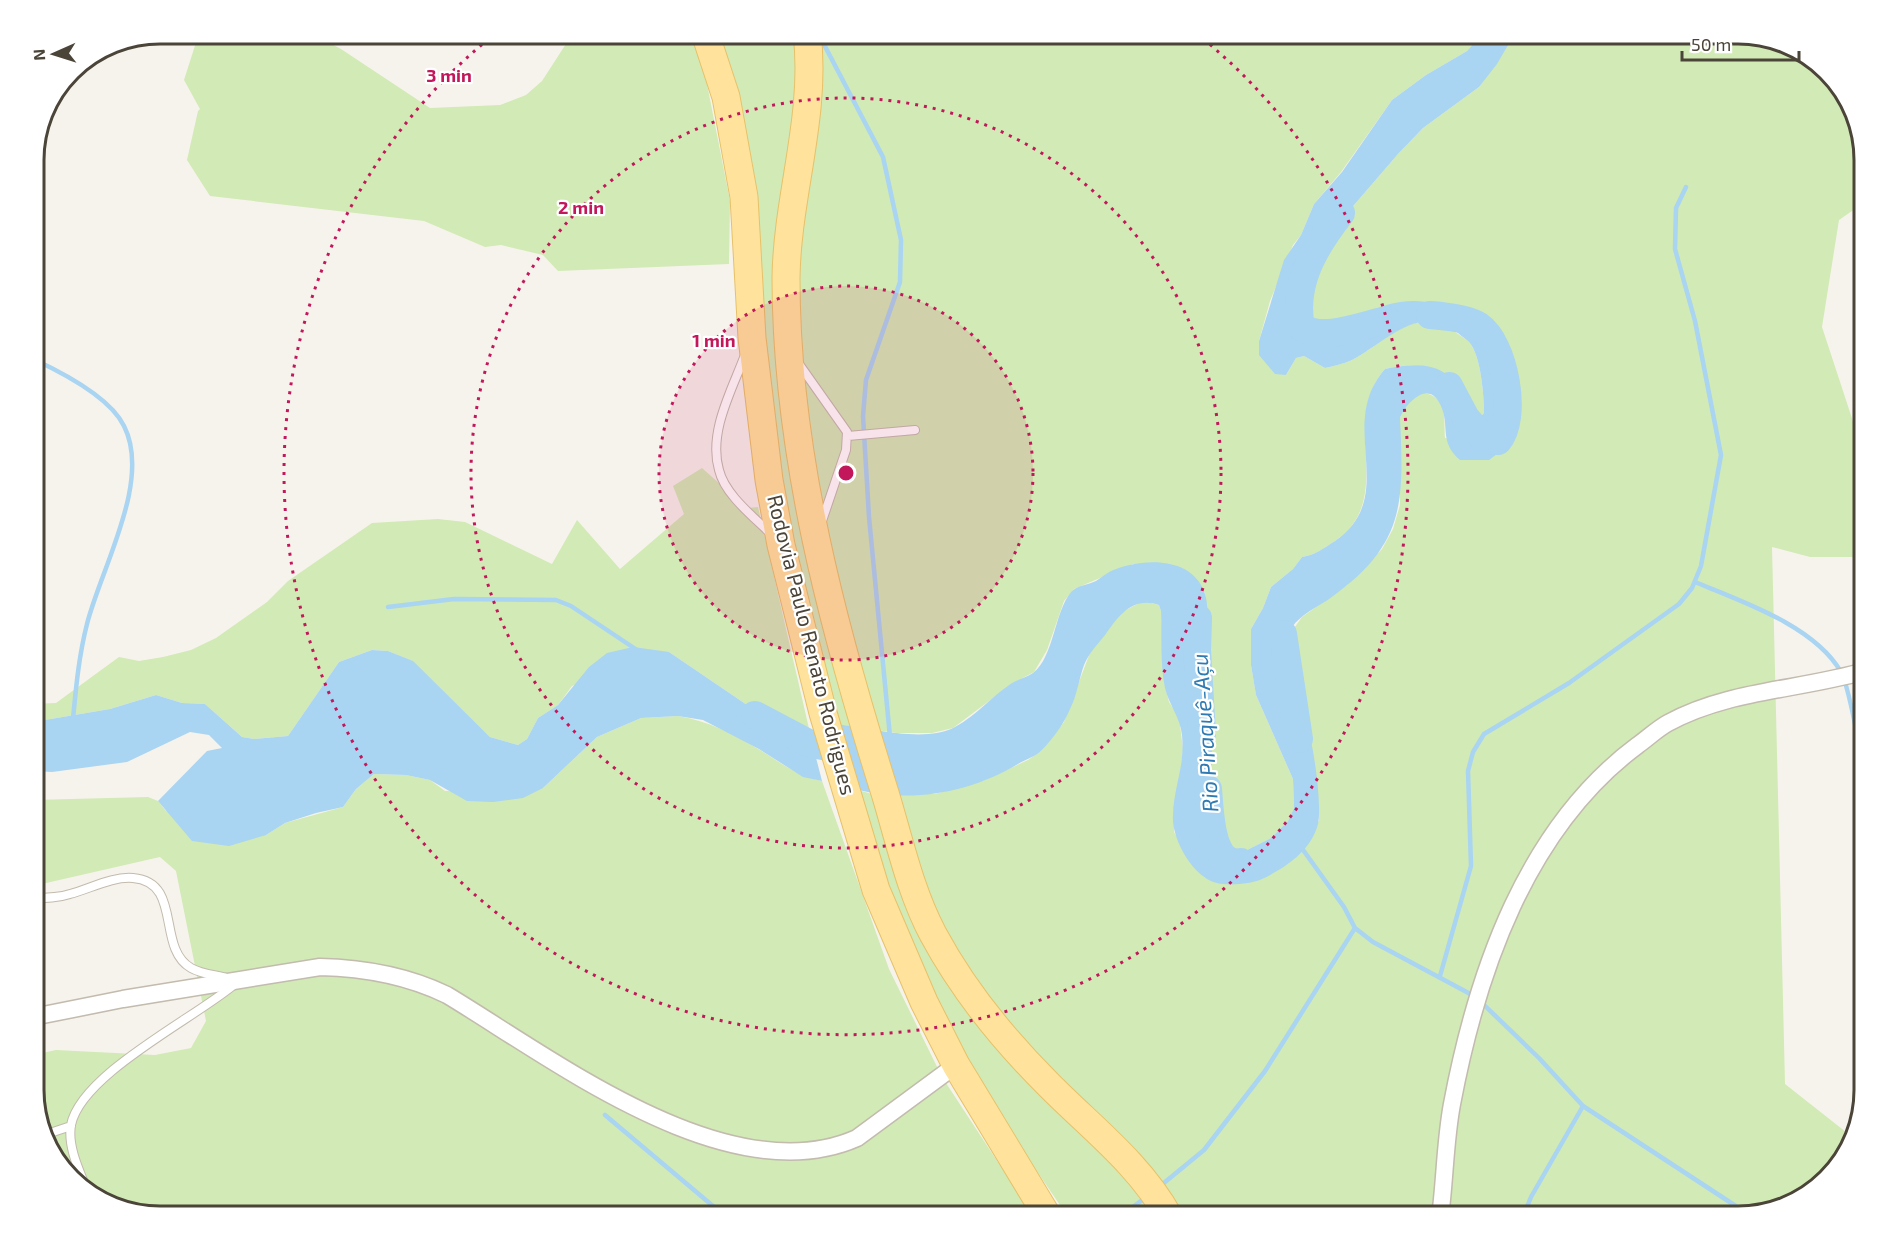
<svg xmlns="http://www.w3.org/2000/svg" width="1898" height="1250" font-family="'Exo 2',sans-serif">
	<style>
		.green { fill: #d2eab5 }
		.water { fill: #a9d4f2 }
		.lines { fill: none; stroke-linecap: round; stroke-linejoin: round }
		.stream { stroke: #a9d4f2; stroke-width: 4.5 }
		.river { stroke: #a9d4f2; stroke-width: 28 }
		.lane-casing { stroke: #c2bbae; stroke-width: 10 }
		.street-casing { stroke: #c2bbae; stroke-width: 19 }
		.primary-casing { stroke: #e6c16a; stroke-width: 29 }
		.lane { stroke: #fff; stroke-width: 8 }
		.street { stroke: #fff; stroke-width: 16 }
		.primary { stroke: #ffe39c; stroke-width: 27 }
		.ring { fill: none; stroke: #c2185b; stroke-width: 3; stroke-dasharray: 3 6 }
		.labels { text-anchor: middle; stroke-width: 4.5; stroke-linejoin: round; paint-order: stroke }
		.street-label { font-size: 21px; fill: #4b4439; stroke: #fff }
		.water-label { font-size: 22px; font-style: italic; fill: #2e7ab2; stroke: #fff }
		.rim { fill: none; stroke: #4b4439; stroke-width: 3 }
		.centre { fill: #c2185b; stroke: #fff; stroke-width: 3 }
		.ring-label { font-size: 18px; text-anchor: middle; font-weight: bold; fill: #c2185b; stroke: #fff; stroke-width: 4.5; stroke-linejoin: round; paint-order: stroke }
	</style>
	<rect width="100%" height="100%" fill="#f6f3ec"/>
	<path class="green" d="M199,33H311L341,49L430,108L500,105L526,95L542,81L573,33H690L705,74L730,201L729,264L558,271L543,255L501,245L485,247L424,221L210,196L187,160L198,111L200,109L184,80Z
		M718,33H1483L1467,51L1426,75L1392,100L1341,172L1314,204L1301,235L1293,245L1270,301L1259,341L1286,375L1296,358L1304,356L1325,368C1334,366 1343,364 1352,360C1385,343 1419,300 1458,334C1461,336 1466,339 1469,342C1481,355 1484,396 1484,413L1473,425L1467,423C1457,374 1436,357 1385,369C1338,422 1398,498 1335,541C1324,548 1315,555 1302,557L1293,569L1271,587L1263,608L1251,629V665L1256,695L1293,779L1294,808L1288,821L1271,838L1237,855L1222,848L1214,838L1210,729L1194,676L1207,611L1205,593L1197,581L1133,564L1074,589L1064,601L1047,650L1034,672L1013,683L953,728L932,733H897L834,724L777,478Z
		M1515,33H1738L1809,55L1852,103L1865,159V202L1839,220L1822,327L1865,458V565L1852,557H1810L1772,547L1785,1084L1851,1136L1843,1161L1801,1200L1739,1217H1068L992,1105L924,980L851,788L872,794H935L985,780L1028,760L1041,751L1064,722L1091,650L1115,620L1124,611L1143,601L1159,605L1161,611L1165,686L1169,702L1179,717L1183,749L1174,832L1194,866L1205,878L1319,821L1316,777L1308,731L1293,700L1288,680L1287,638L1302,617L1347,585L1382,549L1393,529L1400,505V418C1406,403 1423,383 1439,401C1446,409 1444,427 1445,438L1502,448L1498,376L1478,334L1454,311L1440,303L1385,305L1340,338L1323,341L1302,317L1295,293L1317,248L1398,154L1423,128L1479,87Z
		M702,468L747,508L758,507L813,746L790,734L669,652L572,686L558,705L538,718L527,739L518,745L490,737L412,661L388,651L372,650L339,662L288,736L254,739L242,737L205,704L182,703L156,695L110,709L33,722V704L56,703L119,657L139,661L163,657L191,650L216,638L267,602L288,581L372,523L438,519L465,522L552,564L577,520L620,569L684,514L673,486Z
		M678,716C708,721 735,734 760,750C781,763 797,776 822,781L889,969L942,1077L1034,1217H160L89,1195L50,1153L33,1098V1055L56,1050L155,1055L191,1048L206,1021L176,871L160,857L33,886V800L148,797L158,801L166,811L266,835L285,823L343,807L356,789L374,774L406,775L430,780L445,791L543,788L597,737L641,718Z"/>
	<path class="water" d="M1483,33H1515L1497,64L1479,87L1423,128L1398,154L1317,248L1295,293L1302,317L1324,341C1349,342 1362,311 1386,305C1462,284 1498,348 1501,414C1501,426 1504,440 1501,451L1489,460H1460C1438,441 1451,426 1440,404C1429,380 1406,402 1400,418C1404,504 1405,545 1329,599C1314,609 1291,619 1287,639C1283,656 1287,685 1293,701C1297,711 1304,720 1308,730C1314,747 1322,807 1318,824C1311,851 1285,868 1262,879C1251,884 1229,886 1217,883C1193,878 1171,838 1173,815C1174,785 1185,767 1182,735C1180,717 1169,705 1165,688C1160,664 1162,636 1161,611L1159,605C1133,596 1119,615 1105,635C1097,645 1089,653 1084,665C1079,679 1077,695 1070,709C1064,724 1053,738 1042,750C1035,757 1026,759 1018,764C968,794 907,804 851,788L834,724C868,727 924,744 955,727C976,716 992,696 1012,683C1019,679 1027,677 1033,673C1054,657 1054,613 1071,592C1077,585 1088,585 1096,581C1101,578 1105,574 1111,571C1140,558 1193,555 1205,594C1214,625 1193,646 1194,674C1194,693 1207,710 1210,730C1216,766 1206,803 1214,838L1222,848L1237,855L1271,838L1288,821L1294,808L1293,779L1256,695L1251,665V629L1263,608L1271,587L1293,569L1302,557C1315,555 1324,548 1335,541C1401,495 1335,426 1385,369C1402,365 1427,362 1443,372C1449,376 1451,382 1458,384L1467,423L1473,425L1484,413C1484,396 1481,355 1469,342C1466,339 1461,336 1458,333C1420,301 1385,343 1352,360C1343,364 1334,366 1325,368L1304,356L1296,358L1286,375L1275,374L1259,355V341L1284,260L1301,235L1314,204L1342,172L1392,100L1426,75L1467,51Z
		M633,647L669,652L790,734L813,746L822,781L803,777L759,749L703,720L678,716L641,718L597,737L543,788L523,798L493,802L467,801L430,780L406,775L374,774L356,789L343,807L316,813L285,823L266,835L229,846L192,841L158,801L207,751L222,748L209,735L190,732L127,762L52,772L33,771V722L110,709L156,695L182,703L205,704L242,737L254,739L288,736L339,662L372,650L388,651L413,661L490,737L518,745L527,739L538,718L558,705L589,667L607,653Z"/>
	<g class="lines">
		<path class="stream" d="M818,33L883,157L901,240L900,282L866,380L863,416L869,517L890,737
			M1462,33L1478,47
			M1805,53L1811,57
			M33,359C61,372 110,397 124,426C152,481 101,568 87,624C79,655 76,687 73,719
			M1695,582C1741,601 1815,626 1841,672C1850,688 1859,748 1864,770
			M388,607L454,599L556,600L571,606L637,650
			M1301,847L1344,907L1355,928L1373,942L1476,997
			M1440,976L1471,866L1468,771L1473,752L1484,734L1569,683L1679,604L1692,588L1701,566L1721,455L1695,321L1675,249L1676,208L1686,187
			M1482,1003L1539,1058L1583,1106L1748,1214
			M605,1115L726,1217
			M1159,1187L1204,1150L1265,1071L1355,928
			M1119,1217L1145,1198
			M1523,1217L1531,1197L1583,1106"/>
		<path class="river" d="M1341,213C1315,246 1292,284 1301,327C1323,342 1363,325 1387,320
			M1430,315C1444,316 1467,318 1479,326C1505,344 1518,418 1498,441L1485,440L1466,418L1449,386
			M1198,618L1197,650L1202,734
			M1283,634L1299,739
			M755,715L808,743L857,753
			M1208,789C1210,810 1210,868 1241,862"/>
		<g class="lane-casing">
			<path id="lane" d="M745,355C732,390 708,432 719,470C725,495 754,517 771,534
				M799,364L847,432L846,450L822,521
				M848,436L915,430
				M33,898C46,898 58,898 70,894C89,889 113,876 133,878C183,882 156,948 191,968C201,974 216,975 227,978
				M44,1135L71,1126
				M89,1195C81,1174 67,1148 71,1125C81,1074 195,1018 235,984"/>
		</g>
		<g class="street-casing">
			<path id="street" d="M33,1017L123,999L320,967C363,968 408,976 447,995C552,1058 729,1195 857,1138L956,1065
				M1440,1217C1445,1180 1445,1141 1452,1104C1477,972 1526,828 1638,745C1648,738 1657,729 1668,723C1728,690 1800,690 1865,671"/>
		</g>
		<g class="primary-casing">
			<path id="primary" d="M705,33L726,97L744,197L752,338L769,480L781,545L823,713L876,890L924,1002L956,1065L1048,1217
				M807,33C817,116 787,196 786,278C786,453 833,628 885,793C899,839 910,891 933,934C963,990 1002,1038 1047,1083C1089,1126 1139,1163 1169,1217"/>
		</g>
		<use href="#lane" class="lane"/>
		<use href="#street" class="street"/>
		<use href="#primary" class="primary"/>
	</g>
	<circle cx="846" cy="473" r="187" fill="#c2185b" fill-opacity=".12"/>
	<g class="ring">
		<circle cx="846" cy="473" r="187"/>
		<circle cx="846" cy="473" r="375"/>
		<path d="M1196 33A562 562 0 1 1 496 33"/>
	</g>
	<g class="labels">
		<g class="street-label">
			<text transform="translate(811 645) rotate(76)" y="7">Rodovia Paulo Renato Rodrigues</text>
		</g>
		<g class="water-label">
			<text transform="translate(1205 733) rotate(-94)" y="8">Rio Piraquê-Açu</text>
		</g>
	</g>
	<path d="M0 0H1898V1250H0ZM160 44H1738A116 116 0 0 1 1854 160V1090A116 116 0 0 1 1738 1206H160A116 116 0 0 1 44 1090V160A116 116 0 0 1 160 44Z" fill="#fff" fill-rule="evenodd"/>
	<path class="rim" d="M160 44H1738A116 116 0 0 1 1854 160V1090A116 116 0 0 1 1738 1206H160A116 116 0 0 1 44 1090V160A116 116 0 0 1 160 44Z"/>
	<circle cx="846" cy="473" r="9" class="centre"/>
	<g class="ring-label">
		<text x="449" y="82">3 min</text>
		<text x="581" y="214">2 min</text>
		<text x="714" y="347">1 min</text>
	</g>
	<g transform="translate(54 54) rotate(267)" stroke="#ffffff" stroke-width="4.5" paint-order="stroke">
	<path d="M0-4.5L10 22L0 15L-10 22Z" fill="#4b4439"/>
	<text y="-9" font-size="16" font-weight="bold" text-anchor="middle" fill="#4b4439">N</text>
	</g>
	<path d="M1682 51v9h117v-9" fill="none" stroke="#4b4439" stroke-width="3"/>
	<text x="1691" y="51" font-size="18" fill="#4b4439" stroke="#ffffff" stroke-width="4.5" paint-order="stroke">50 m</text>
</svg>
